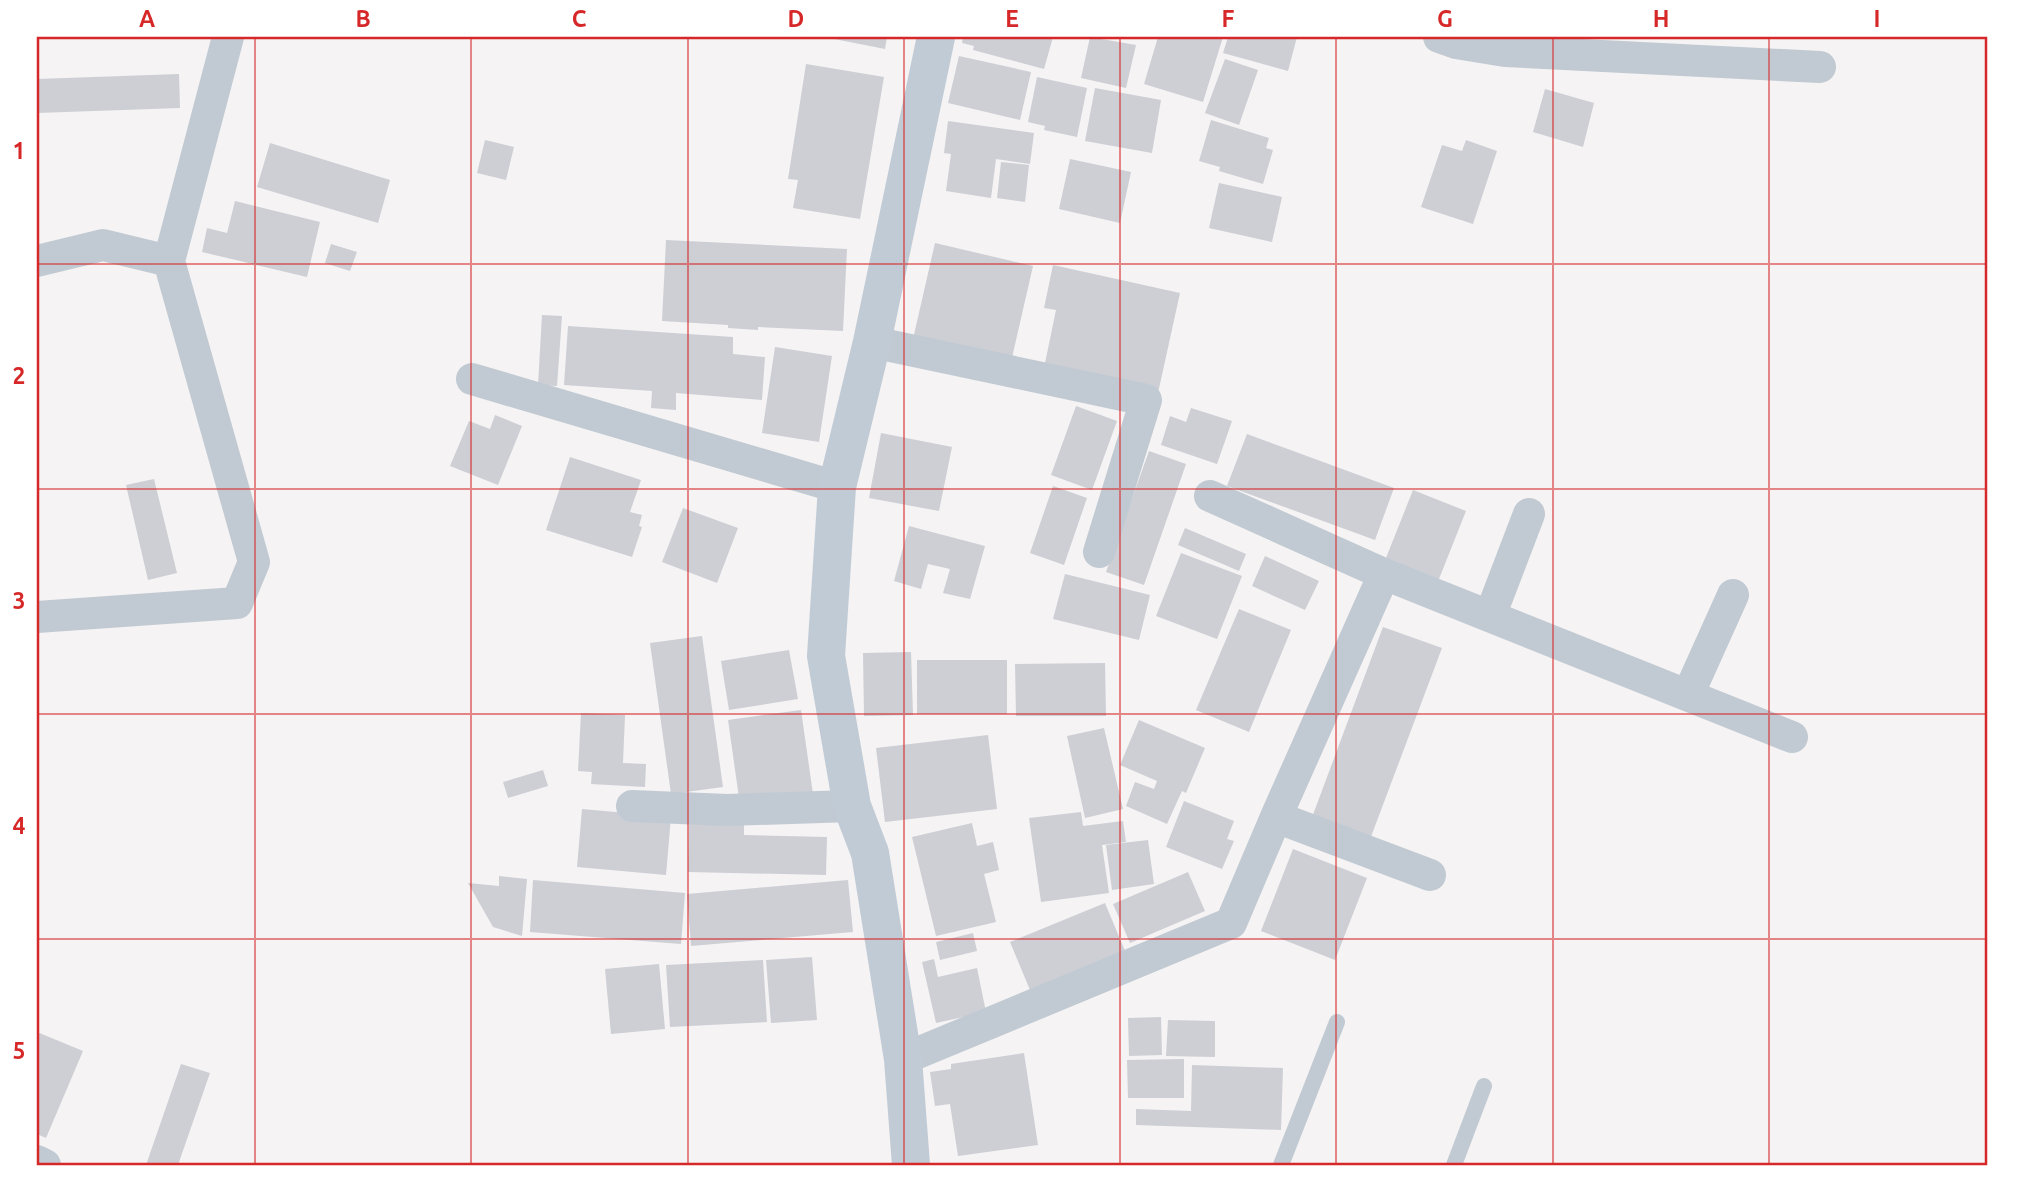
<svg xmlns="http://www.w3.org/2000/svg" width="2024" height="1202" font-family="Ubuntu,sans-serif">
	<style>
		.building { fill: #cdcfd5 }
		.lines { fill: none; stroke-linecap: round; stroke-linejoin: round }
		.lane { stroke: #c1cad2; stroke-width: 16 }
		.street { stroke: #c1cad2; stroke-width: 32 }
		.secondary { stroke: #c1cbd6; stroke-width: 38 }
		.grid { fill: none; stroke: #d62828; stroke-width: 2; stroke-opacity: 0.55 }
		.neatline { fill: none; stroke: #d62828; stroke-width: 2.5 }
		.grid-label { font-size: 23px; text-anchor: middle; font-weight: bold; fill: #d62828 }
	</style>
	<rect width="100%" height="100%" fill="#f5f3f3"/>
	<path class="building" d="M824,37H887L885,49Z
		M963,37H1053L1044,69L973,50L974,46L962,43Z
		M1090,37L1136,45L1126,88L1081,78Z
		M1158,37H1223L1203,102L1144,84Z
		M1228,37H1297L1288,71L1223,53Z
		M959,56L1031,72L1020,120L948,103Z
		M1225,59L1258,70L1239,125L1205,113Z
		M806,64L884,77L860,219L793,208L798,180L788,179Z
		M179,74L180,108L37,113V79Z
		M1037,77L1087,88L1077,137L1044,130L1045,126L1028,122Z
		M1095,88L1161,100L1152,153L1085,141Z
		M1545,89L1594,103L1583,147L1533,132Z
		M1211,120L1269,138L1266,148L1273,150L1263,184L1219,171L1220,167L1199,161Z
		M948,121L1034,133L1030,164L996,159L991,198L946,191L951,154L944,153Z
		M485,140L514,147L506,180L477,173Z
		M1466,140L1497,151L1473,224L1421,207L1442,145L1462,151Z
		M270,143L390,180L378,223L257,187Z
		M1070,159L1131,172L1120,223L1059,209Z
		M1001,162L1029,165L1025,202L997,198Z
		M1219,183L1282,197L1272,242L1209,228Z
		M235,201L320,222L307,277L202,252L207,228L227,233Z
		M666,240L847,249L843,331L758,327V330L728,328V325L662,321Z
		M935,243L1033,266L1011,362L913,339Z
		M331,244L357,252L350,271L325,263Z
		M1053,265L1180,293L1158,393L1044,368L1056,310L1044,308Z
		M542,315L562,316L557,386L538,385Z
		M568,326L733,337V354L765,357L762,400L676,393V410L651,408L652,391L564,385Z
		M775,347L832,356L819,442L762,433Z
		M1076,406L1117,421L1092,490L1051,475Z
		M1191,408L1232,421L1217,464L1161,445L1170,416L1186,422Z
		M495,415L522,426L498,485L450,466L469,421L490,429Z
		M881,433L952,447L939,511L869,498Z
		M1247,434L1394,488L1375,540L1227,486Z
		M1149,451L1186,464L1144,585L1106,572Z
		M570,457L641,480L630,512L642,515L639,526L642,527L632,557L546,530Z
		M154,479L177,573L148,580L126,485Z
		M1053,486L1087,498L1064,565L1030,553Z
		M1413,490L1466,511L1435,589L1382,568Z
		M683,508L738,528L717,583L662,562Z
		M909,526L985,546L970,599L943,593L950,569L928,564L921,589L894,581Z
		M1185,528L1246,554L1239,571L1178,545Z
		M1181,553L1242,576L1217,639L1156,616Z
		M1265,556L1319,581L1305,610L1252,586Z
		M1065,574L1150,595L1139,640L1053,619Z
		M1239,609L1291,630L1249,732L1196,710Z
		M1383,627L1442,648L1369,842L1311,820Z
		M702,636L723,787L671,794L650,643Z
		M789,650L798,699L729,710L721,661Z
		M911,652L913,715L864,716L863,653Z
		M917,660H1007V714H917Z
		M1105,663L1106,716H1016L1015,664Z
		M801,710L813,794L740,805L728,720Z
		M581,713L625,715L623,763L646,764L645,787L591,784L592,772L578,771Z
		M1139,720L1205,748L1186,793L1182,791L1167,824L1126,806L1135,782L1154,789L1157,781L1120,765Z
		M1104,728L1123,809L1085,818L1067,736Z
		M988,735L997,809L885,822L876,748Z
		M543,770L548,786L508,798L503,782Z
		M1184,801L1234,821L1227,839L1234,841L1222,869L1166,847Z
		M582,809L671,817L666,875L577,867Z
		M1081,812L1083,826L1123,821L1126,842L1102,845L1109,893L1041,902L1029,818Z
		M689,818L744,819V835L827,837L826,875L688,872Z
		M972,823L977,846L993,842L999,870L984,874L996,922L936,936L912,837Z
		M1148,840L1154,884L1112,890L1106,845Z
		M1293,849L1367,878L1335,960L1261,931Z
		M1188,872L1205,911L1130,943L1113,904Z
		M499,876L527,879L522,936L493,927L468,883L499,886Z
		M533,880L685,893L681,944L530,932Z
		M848,880L853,932L691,946L687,894Z
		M1105,903L1125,951L1030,990L1010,942Z
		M973,933L977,951L940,960L936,942Z
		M812,957L817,1020L771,1023L766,960Z
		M934,959L938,977L977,968L986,1012L936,1023L922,962Z
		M763,960L767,1022L670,1027L666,965Z
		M659,964L665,1029L611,1034L605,969Z
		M1161,1017L1162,1055L1129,1056L1128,1018Z
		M1168,1020L1215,1021V1057L1166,1056Z
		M37,1032L83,1051L46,1138L37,1134Z
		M1024,1053L1038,1145L958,1156L950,1104L935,1106L930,1072L951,1069V1064Z
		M1184,1059V1098H1128L1127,1060Z
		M181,1064L210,1073L178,1165H146Z
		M1192,1065L1283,1068L1281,1130L1136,1125V1109L1191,1111Z"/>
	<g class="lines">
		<path class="lane" d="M1281,1165L1337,1022
			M1454,1165L1484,1086"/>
		<path class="street" d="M1439,37L1456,43L1505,51L1820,67
			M37,261L103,245L169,261
			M872,342L1146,400L1099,552
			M472,379L837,487
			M1210,496L1384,574
			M1490,616L1529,514
			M37,617L237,603L254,562L169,261L228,37
			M1688,695L1733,595
			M632,806L727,810L852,806
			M1276,817L1430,875
			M903,1059L1231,923L1276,817L1384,574L1792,737
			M37,1161L45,1165"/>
		<path class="secondary" d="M911,1165L903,1059L870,853L852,806L826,656L837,487L872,342L936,37"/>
	</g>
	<path class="grid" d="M255,37V1165M471,37V1165M688,37V1165M904,37V1165M1120,37V1165M1336,37V1165M1553,37V1165M1769,37V1165M37,264H1987M37,489H1987M37,714H1987M37,939H1987"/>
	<rect width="2024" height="1202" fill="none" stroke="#ffffff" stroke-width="77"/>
	<rect x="38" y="38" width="1948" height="1126" class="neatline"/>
	<g class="grid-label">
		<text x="147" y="27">A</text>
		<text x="363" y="27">B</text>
		<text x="579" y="27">C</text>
		<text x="796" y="27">D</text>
		<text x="1012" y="27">E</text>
		<text x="1228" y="27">F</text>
		<text x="1445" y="27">G</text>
		<text x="1661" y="27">H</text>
		<text x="1877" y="27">I</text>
		<text x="19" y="159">1</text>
		<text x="19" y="384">2</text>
		<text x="19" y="609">3</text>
		<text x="19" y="834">4</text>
		<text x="19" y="1059">5</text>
	</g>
</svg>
